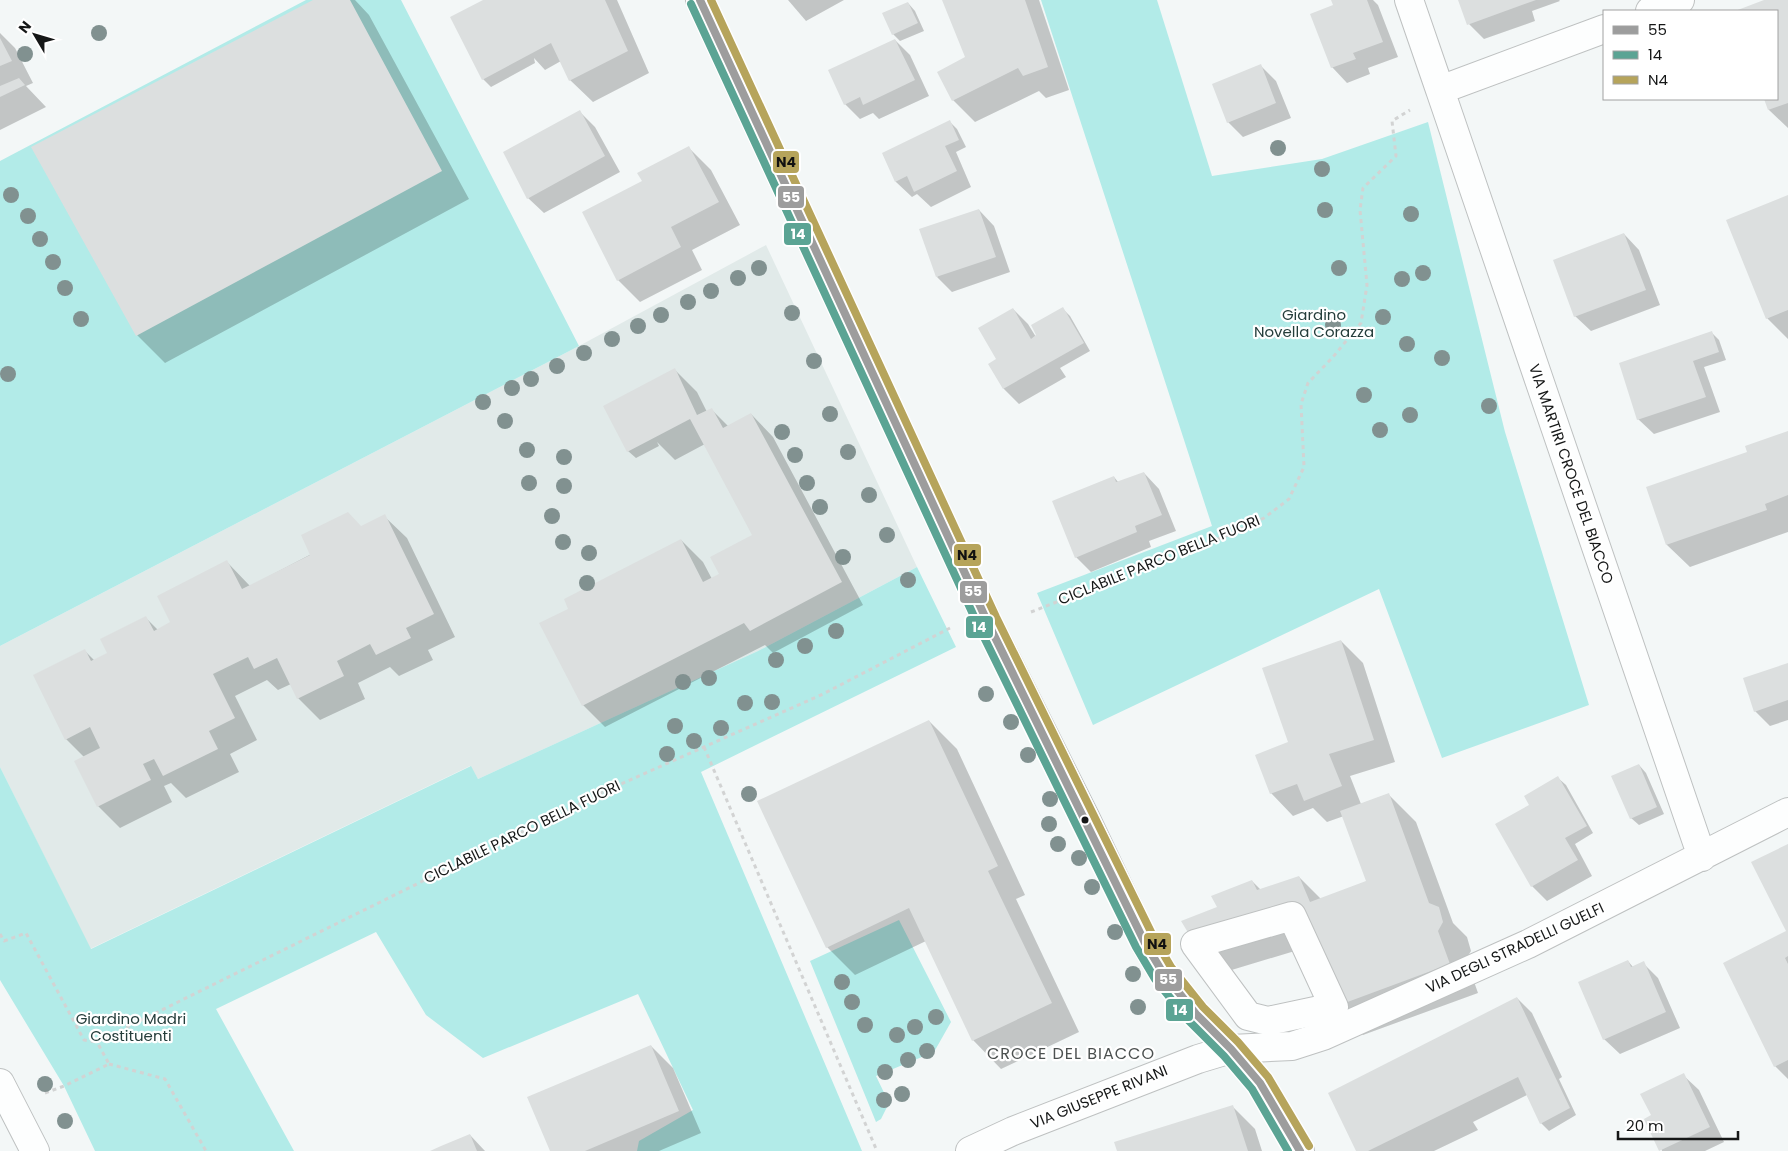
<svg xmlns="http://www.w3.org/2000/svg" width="1788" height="1151" font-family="Poppins,sans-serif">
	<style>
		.built { fill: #e1eae9 }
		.green { fill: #b2ebe8 }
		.shadow { fill: #0003 }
		.building { fill: #dcdfdf }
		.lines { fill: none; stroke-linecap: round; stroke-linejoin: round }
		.pedestrian-casing { stroke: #bec1c1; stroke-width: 30 }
		.minor-casing { stroke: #bec1c1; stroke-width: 30 }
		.secondary-casing { stroke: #bec1c1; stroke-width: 30 }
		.path { stroke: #d2d3d3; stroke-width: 3; stroke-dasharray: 4 4; stroke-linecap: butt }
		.pedestrian { stroke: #fdfefe; stroke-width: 28 }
		.minor { stroke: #fdfefe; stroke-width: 28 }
		.secondary { stroke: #fdfefe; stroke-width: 28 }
		.bus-1-casing { stroke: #fff; stroke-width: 11 }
		.bus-2-casing { stroke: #fff; stroke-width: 11 }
		.bus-3-casing { stroke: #fff; stroke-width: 11 }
		.bus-1 { stroke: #9d9d9d; stroke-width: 8 }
		.bus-2 { stroke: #5ba494; stroke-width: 8 }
		.bus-3 { stroke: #b6a45b; stroke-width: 8 }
		.tree { fill: #819190 }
		.bus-dot { fill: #151717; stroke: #fff; stroke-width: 2 }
		.labels { text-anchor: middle; stroke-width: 4.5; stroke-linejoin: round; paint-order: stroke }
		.park-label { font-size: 15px; fill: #243d3b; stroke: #fff }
		.street-label { font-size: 15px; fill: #151717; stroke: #fff }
		.neighbourhood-label { font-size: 16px; letter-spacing: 1px; fill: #4c5150; stroke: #fff }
		.line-badge { stroke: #fff; stroke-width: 2 }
		.badge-label { font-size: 14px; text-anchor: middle; font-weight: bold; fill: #fff }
		.pale-badge-label { font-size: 14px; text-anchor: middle; font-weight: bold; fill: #111 }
	</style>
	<rect width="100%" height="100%" fill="#f3f7f7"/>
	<path class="built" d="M766,245L917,567L758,651L478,779L470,766L90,949L0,767V646L579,346Z"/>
	<path class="green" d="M306,0H401L579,346L0,646V161Z
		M1041,0H1157L1212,176L1322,159L1428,122L1505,432L1589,705L1442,758L1379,589L1093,725L1037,593L1212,526Z
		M917,567L956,647L701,772L862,1151H637L639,1141L693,1110L638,994L483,1058L426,1015L376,932L216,1009L294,1151H95L64,1086L0,980V767L91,949L471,766L478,779L758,651Z
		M899,920L951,1022L934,1052L876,1076L889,1103L881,1119L876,1122L810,961Z"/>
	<path class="shadow" d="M316,0H355L369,15L469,199L165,363L137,335Z
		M485,0H617L649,73L593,102L570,80L561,61L545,70L534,58L535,63L491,87L483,79L472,56Z
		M788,0H844L806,21Z
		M943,0H1039L1069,90L1046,98L1039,91L975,122L953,100L967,58Z
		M1335,0H1373L1378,5L1398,57L1368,68L1370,74L1347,83L1332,67Z
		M1461,0H1559L1560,1L1532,11L1535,21L1484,39L1469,24Z
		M1767,0H1788V128L1769,110L1765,99H1777V11H1738Z
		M908,3L915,11L924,31L900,41L893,34Z
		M0,33L15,48L33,83L26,86L46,107L0,130Z
		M895,40L910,55L929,96L879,119L873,113L860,119L845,104Z
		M1261,66L1276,81L1291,118L1243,137L1228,122Z
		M580,112L595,127L620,172L544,213L528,198Z
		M950,122L957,129L966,147L956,152L971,187L931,207L917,194L912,197L896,182L883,154Z
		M689,148L711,170L740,225L692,250L702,270L640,302L618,280L643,181Z
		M1788,196V339L1767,318Z
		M979,210L994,226L1010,272L952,292L937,277Z
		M1624,234L1639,250L1660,305L1591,331L1575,316Z
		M1013,309L1028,324L1036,337L1063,309L1070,316L1090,351L1060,368L1066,377L1019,404L1004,389L990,364L998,359Z
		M1711,332L1719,340L1726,360L1704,367L1720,412L1654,434L1638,419Z
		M675,370L697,392L707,412L712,410L729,427L751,414L773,437L863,605L773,653L765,645L605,727L583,705L570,609L681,540L703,562L712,579L720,574L754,536L705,444L675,460L657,442L659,446L636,458L628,451Z
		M1788,432V532L1690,567L1667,545L1648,488L1749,453Z
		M1144,473L1159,489L1176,531L1149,541L1151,547L1091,572L1076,557L1114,477L1119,483Z
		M384,516L407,538L455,637L428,650L433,660L399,676L390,667L358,683L365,699L320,720L298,698L291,684L278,690L267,680L235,696L257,740L230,754L239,772L186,798L171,783L164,786L172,802L120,828L98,806L84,757L66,739L84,650L95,661L109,654L146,618L158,630L172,623L227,562L250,586Z
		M1341,641L1363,663L1395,762L1350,776L1361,804L1388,794L1416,822L1453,923L1467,937L1471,951L1466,959L1478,993L1363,1035L1335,1006L1308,947L1225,972L1196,943L1218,908L1252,881L1261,890L1299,877L1321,899L1368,881L1344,816L1327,822L1313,808L1293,816L1271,793L1290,743Z
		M1788,664V720L1770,726L1755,711Z
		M929,721L957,749L1025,895L1016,899L1079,1032L1001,1069L973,1040L926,941L855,975L827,947Z
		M1639,765L1646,773L1664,814L1639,825L1631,818Z
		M1558,778L1566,785L1593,833L1575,844L1592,876L1547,901L1532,886L1531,805Z
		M1788,845V1079L1775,1066L1725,964L1788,932Z
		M1628,961L1633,967L1643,963L1658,978L1680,1028L1620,1054L1604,1039Z
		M1517,998L1532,1013L1562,1077L1559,1079L1576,1115L1549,1131L1541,1123L1527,1095L1473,1122L1478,1130L1434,1151H1358Z
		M651,1046L673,1068L701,1133L659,1151H552Z
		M1683,1075L1699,1090L1724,1142L1705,1151H1662L1652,1116Z
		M1233,1107L1255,1129L1262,1151H1119Z
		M470,1135L485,1151H433Z"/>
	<path class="building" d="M313,0H350L442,171L136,336L31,147Z
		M483,0H605L628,51L569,81L551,43L482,80L450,17Z
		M942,0H1025L1048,67L1023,76L1018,68L952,101L937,72L965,57Z
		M1331,0H1367L1383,42L1353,53L1356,59L1331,68L1310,14L1333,5Z
		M1458,0H1536L1467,25Z
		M1764,0H1788V103L1768,110L1764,99H1777V11H1735Z
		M908,2L918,23L892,35L882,13Z
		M0,38L12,61L0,66Z
		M895,39L915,80L863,105L860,97L844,105L828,70Z
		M1261,64L1276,103L1227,123L1212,84Z
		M19,78L25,85L0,97V86Z
		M580,110L605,156L527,199L503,152Z
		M950,120L959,140L945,146L957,171L914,192L907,176L895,182L882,153Z
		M689,146L719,202L671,227L681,247L617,281L582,212L642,181L637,173Z
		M1788,195V310L1766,319L1726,220Z
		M979,209L996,257L936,277L919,229Z
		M1624,233L1646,290L1574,317L1553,260Z
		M1063,307L1084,343L1003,389L988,364L996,359L978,328L1013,308L1031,339L1036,335L1031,325Z
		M1712,331L1719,352L1693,361L1706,397L1637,420L1619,363Z
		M675,368L697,415L712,408L723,428L751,413L842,582L750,631L744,623L582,706L539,623L568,609L564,599L681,539L703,582L719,574L710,557L752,535L690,419L627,452L603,406Z
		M1788,431V495L1765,504L1767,510L1666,545L1646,487L1747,452L1745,446Z
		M1144,472L1162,515L1135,526L1137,532L1075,558L1052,501L1114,476L1116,482Z
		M348,512L361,526L385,514L434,614L406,628L411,638L376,655L370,644L337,661L344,676L297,699L277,658L254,669L248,657L213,674L235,718L209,731L218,749L163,776L154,759L143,764L151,780L97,807L74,761L100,748L90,727L65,740L33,675L85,649L91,661L107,653L100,639L146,616L154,631L170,622L157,596L227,560L242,589L310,555L301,535Z
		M1341,640L1374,740L1329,754L1342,786L1304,801L1297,784L1270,794L1255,755L1288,742L1262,668Z
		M1788,663V700L1754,712L1743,678Z
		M929,720L998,866L988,871L1052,1003L972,1041L909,908L826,948L757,801Z
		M1639,764L1657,807L1630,819L1611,776Z
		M1558,776L1587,826L1565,838L1578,860L1531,887L1495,824L1529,805L1524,796Z
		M1389,793L1429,903L1439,907L1443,922L1438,931L1450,964L1334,1007L1292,916L1195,944L1181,921L1217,907L1211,896L1252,880L1257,890L1299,876L1310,902L1366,881L1340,811Z
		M1788,844V956L1785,958L1788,964V1060L1774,1067L1723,963L1786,931L1751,862Z
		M1628,960L1631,967L1644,961L1666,1012L1603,1040L1578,982Z
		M1517,997L1570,1108L1540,1124L1518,1077L1368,1151H1356L1328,1093Z
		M651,1045L679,1111L585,1151H550L527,1097Z
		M1684,1073L1710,1127L1659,1151L1644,1119L1651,1115L1640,1094Z
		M1233,1105L1248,1151H1117L1114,1142Z
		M470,1134L477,1151H430L441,1146Z"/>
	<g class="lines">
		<g class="pedestrian-casing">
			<path id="pedestrian" d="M1292,916L1334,1007L1268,1021L1248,1016L1195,944Z"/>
		</g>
		<g class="minor-casing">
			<path id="minor" d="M1409,0L1440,90
				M1650,11L1680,0
				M1604,29L1440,90L1702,857
				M0,1083L35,1151
				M970,1151L1013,1131L1198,1059L1231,1049L1292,1046L1323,1036L1528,944L1788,812"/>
		</g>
		<g class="secondary-casing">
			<path id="secondary" d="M700,0L987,621L1086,819L1145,943L1163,973L1196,1014L1231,1049L1260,1083L1300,1151"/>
		</g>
		<path class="path" d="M1031,612L1228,535L1264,518L1289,499L1304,467L1301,404L1308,383L1333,357L1361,323L1367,285L1360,210L1363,188L1396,156L1392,121L1410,110
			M704,747L877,1151
			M0,934L4,941L26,933L84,1040L97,1042
			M109,1064L165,1079L206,1151
			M45,1093L64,1086L109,1064L97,1042L603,792L823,694L950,628"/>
		<use href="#pedestrian" class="pedestrian"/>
		<use href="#minor" class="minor"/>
		<use href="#secondary" class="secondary"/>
		<g class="bus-1-casing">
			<path id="bus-1" d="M700,0L987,621L1145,943L1163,973L1196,1014L1231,1049L1260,1083L1300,1151"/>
		</g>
		<g class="bus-2-casing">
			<path id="bus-2" d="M691,4L978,625L1136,947L1155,979L1188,1020L1224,1056L1252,1089L1288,1151"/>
		</g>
		<g class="bus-3-casing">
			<path id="bus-3" d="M711,0L996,617L1154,938L1171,967L1203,1007L1238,1042L1268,1077L1309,1146"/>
		</g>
		<use href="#bus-1" class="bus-1"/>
		<use href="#bus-2" class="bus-2"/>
		<use href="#bus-3" class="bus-3"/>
	</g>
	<g class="tree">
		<circle cx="99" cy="33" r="8"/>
		<circle cx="25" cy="54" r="8"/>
		<circle cx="1278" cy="148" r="8"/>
		<circle cx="1322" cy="169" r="8"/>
		<circle cx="11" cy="195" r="8"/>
		<circle cx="1325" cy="210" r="8"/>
		<circle cx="1411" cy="214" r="8"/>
		<circle cx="28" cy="216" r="8"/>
		<circle cx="40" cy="239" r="8"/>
		<circle cx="53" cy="262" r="8"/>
		<circle cx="759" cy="268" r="8"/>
		<circle cx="1339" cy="268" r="8"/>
		<circle cx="1423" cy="273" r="8"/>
		<circle cx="738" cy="278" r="8"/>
		<circle cx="1402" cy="279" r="8"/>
		<circle cx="65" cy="288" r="8"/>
		<circle cx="711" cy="291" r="8"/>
		<circle cx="688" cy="302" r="8"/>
		<circle cx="792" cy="313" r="8"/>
		<circle cx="661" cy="315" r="8"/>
		<circle cx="1383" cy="317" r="8"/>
		<circle cx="81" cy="319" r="8"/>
		<circle cx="1333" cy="325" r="8"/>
		<circle cx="638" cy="326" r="8"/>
		<circle cx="612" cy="339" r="8"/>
		<circle cx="1407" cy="344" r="8"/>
		<circle cx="584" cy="353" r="8"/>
		<circle cx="1442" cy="358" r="8"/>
		<circle cx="814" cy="361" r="8"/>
		<circle cx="557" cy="366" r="8"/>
		<circle cx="8" cy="374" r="8"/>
		<circle cx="531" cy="379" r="8"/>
		<circle cx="512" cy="388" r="8"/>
		<circle cx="1364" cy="395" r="8"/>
		<circle cx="483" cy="402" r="8"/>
		<circle cx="1489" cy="406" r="8"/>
		<circle cx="830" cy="414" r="8"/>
		<circle cx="1410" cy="415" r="8"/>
		<circle cx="505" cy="421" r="8"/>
		<circle cx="1380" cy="430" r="8"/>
		<circle cx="782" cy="432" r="8"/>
		<circle cx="527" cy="450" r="8"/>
		<circle cx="848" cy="452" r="8"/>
		<circle cx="795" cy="455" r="8"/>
		<circle cx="564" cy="457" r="8"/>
		<circle cx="529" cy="483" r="8"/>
		<circle cx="807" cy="483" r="8"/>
		<circle cx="564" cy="486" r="8"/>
		<circle cx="869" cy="495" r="8"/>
		<circle cx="820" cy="507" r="8"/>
		<circle cx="552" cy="516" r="8"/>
		<circle cx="887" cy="535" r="8"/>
		<circle cx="563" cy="542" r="8"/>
		<circle cx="589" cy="553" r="8"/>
		<circle cx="843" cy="557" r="8"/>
		<circle cx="908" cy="580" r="8"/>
		<circle cx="587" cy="583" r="8"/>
		<circle cx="836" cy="631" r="8"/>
		<circle cx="805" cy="646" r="8"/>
		<circle cx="776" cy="660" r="8"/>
		<circle cx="709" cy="678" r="8"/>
		<circle cx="683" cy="682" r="8"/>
		<circle cx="986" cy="694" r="8"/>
		<circle cx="772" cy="702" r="8"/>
		<circle cx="745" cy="703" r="8"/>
		<circle cx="1011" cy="722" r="8"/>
		<circle cx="675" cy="726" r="8"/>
		<circle cx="721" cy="728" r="8"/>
		<circle cx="694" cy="741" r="8"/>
		<circle cx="667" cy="754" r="8"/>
		<circle cx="1028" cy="755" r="8"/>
		<circle cx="749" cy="794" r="8"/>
		<circle cx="1050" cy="799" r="8"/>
		<circle cx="1049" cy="824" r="8"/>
		<circle cx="1058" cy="844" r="8"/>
		<circle cx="1079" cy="858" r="8"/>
		<circle cx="1092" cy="887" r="8"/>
		<circle cx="1115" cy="932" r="8"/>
		<circle cx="1133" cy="974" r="8"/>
		<circle cx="842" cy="982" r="8"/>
		<circle cx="852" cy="1002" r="8"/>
		<circle cx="1138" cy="1007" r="8"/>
		<circle cx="936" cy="1017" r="8"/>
		<circle cx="865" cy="1025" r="8"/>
		<circle cx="915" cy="1027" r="8"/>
		<circle cx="897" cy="1035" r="8"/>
		<circle cx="927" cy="1051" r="8"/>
		<circle cx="908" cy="1060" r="8"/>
		<circle cx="885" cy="1072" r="8"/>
		<circle cx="45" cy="1084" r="8"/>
		<circle cx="902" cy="1094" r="8"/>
		<circle cx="884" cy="1100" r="8"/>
		<circle cx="65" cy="1121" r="8"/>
	</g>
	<circle class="bus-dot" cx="1085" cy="820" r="4.5"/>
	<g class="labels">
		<g class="park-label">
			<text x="1314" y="320">Giardino<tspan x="1314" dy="17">Novella Corazza</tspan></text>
			<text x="131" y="1024">Giardino Madri<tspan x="131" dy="17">Costituenti</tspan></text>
		</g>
		<g class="street-label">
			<text transform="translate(1571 474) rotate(71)" y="5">VIA MARTIRI CROCE DEL BIACCO</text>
			<text transform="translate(1159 560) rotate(-22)" y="5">CICLABILE PARCO BELLA FUORI</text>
			<text transform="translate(522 832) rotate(-26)" y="5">CICLABILE PARCO BELLA FUORI</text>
			<text transform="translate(1515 948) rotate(-25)" y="5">VIA DEGLI STRADELLI GUELFI</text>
			<text transform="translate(1099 1097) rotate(-22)" y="5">VIA GIUSEPPE RIVANI</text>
		</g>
		<g class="neighbourhood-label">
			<text x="1071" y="1059">CROCE DEL BIACCO</text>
		</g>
	</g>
	<g class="line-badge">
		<rect x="772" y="150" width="28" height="24" rx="5" fill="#b6a45b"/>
		<rect x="777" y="185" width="28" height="24" rx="5" fill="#9d9d9d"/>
		<rect x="783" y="222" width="29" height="24" rx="5" fill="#5ba494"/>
		<rect x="953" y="543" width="29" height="24" rx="5" fill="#b6a45b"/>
		<rect x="959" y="580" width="29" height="24" rx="5" fill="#9d9d9d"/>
		<rect x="965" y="615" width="29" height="24" rx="5" fill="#5ba494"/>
		<rect x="1143" y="932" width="29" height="24" rx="5" fill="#b6a45b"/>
		<rect x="1154" y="968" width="29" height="24" rx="5" fill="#9d9d9d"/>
		<rect x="1165" y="998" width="29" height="24" rx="5" fill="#5ba494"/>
	</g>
	<g class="badge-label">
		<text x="791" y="202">55</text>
		<text x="798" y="239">14</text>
		<text x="973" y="596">55</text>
		<text x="979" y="632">14</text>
		<text x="1168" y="984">55</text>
		<text x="1180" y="1015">14</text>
	</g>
	<g class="pale-badge-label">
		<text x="786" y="167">N4</text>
		<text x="967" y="560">N4</text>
		<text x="1157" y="949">N4</text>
	</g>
	<rect x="1603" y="10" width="175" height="90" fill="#ffffff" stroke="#a1a2a2"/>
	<rect x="1613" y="26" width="25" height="8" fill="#9d9d9d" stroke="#a1a2a2"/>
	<text x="1648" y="35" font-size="15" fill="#151717">55</text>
	<rect x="1613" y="51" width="25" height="8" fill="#5ba494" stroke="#a1a2a2"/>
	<text x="1648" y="60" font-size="15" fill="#151717">14</text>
	<rect x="1613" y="76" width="25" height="8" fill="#b6a45b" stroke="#a1a2a2"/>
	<text x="1648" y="85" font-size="15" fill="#151717">N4</text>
	<g transform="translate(35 35) rotate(308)" stroke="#ffffff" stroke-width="4" paint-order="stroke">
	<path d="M0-4L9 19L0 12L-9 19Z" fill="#151717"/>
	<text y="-8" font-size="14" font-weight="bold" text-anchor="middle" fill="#151717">N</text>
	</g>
	<path d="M1618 1131v8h120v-8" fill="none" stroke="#151717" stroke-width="2.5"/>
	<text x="1626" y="1131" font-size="15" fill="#151717" stroke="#ffffff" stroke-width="4" paint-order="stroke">20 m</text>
</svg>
